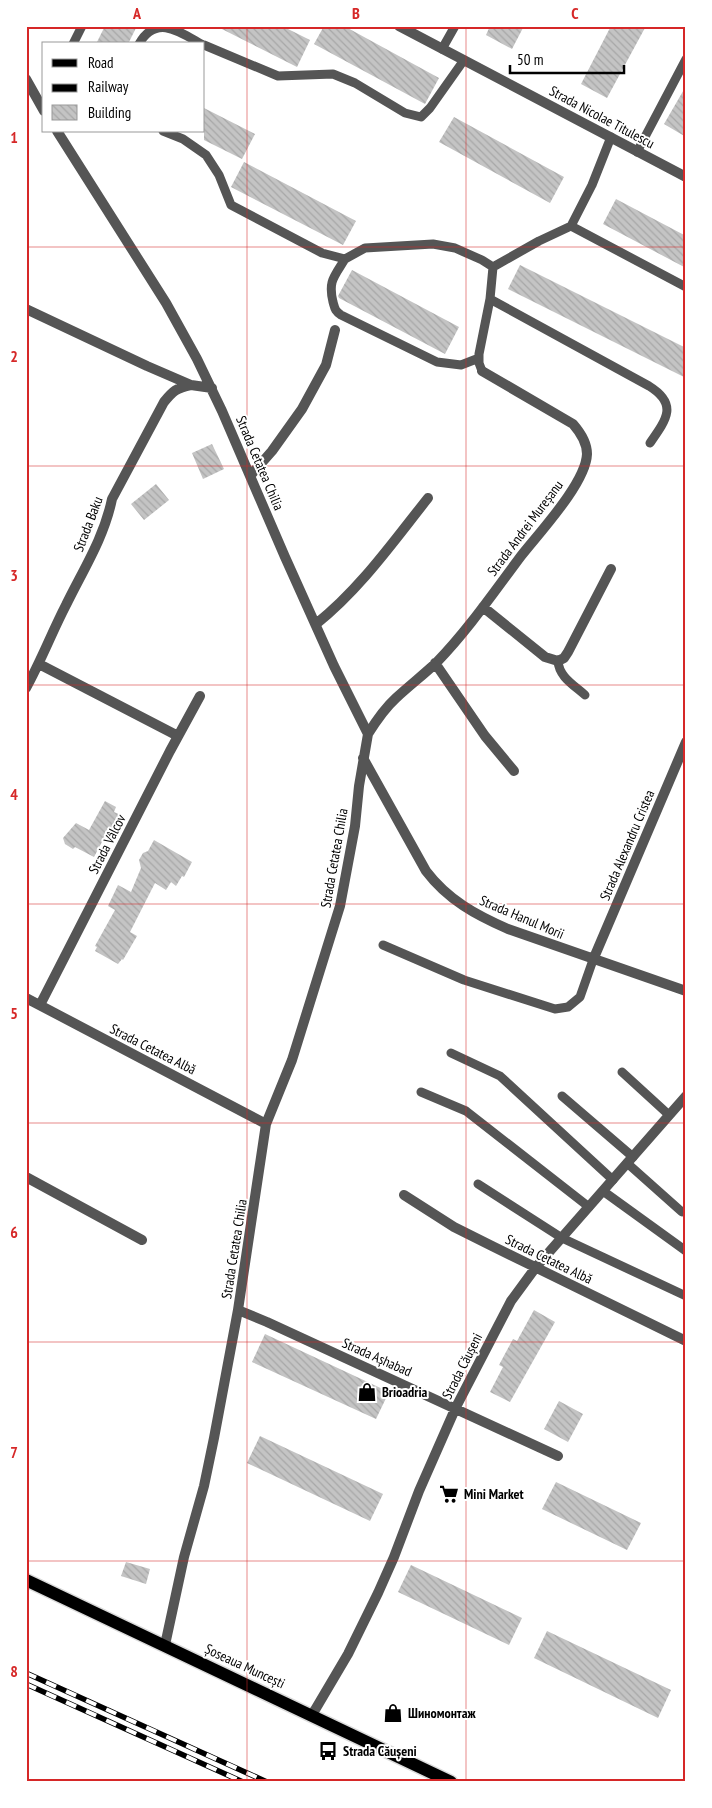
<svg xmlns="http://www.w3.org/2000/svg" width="712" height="1808" font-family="'PT Sans Narrow',sans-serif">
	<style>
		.building { fill: url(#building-back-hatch) }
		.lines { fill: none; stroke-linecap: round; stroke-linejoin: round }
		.primary-casing { stroke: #dbdbdb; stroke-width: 15 }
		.service { stroke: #555; stroke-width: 9 }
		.minor { stroke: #555; stroke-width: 10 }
		.primary { stroke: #000; stroke-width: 12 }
		.rail-casing { stroke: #000; stroke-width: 5.5 }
		.rail { stroke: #fff; stroke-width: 4; stroke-dasharray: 11; stroke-linecap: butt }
		.grid { fill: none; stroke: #d62828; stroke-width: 1; stroke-opacity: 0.55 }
		.labels { text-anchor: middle; stroke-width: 4; stroke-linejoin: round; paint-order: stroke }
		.street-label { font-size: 14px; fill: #000; stroke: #fff }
		.poi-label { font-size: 14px; font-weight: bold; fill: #000; stroke: #fff; text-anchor: start }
		.neatline { fill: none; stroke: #d62828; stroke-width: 2 }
		.grid-label { font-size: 16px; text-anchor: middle; font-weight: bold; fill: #d62828 }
	</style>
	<defs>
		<pattern id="building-back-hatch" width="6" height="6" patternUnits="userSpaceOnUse" patternTransform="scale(1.25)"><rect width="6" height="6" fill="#c4c4c4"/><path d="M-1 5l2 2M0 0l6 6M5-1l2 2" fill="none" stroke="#a7a7a7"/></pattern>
	</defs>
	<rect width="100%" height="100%" fill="#fff"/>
	<path class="building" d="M105,26H137L128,44H96Z
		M216,26H282L310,40L297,67Z
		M324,26H344L439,78L425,104L314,44Z
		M490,26H524L512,49L486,35Z
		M611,26H646L607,98L581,84Z
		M686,86V137L664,124Z
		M204,108L255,134L242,159L204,140Z
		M454,117L564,177L550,203L439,142Z
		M244,162L356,221L343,245L231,187Z
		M616,199L686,236V268L603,224Z
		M520,265L686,348V378L508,289Z
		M352,270L459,327L445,354L339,298L338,296Z
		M212,444L224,469L203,479L192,453Z
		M156,484L169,500L144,520L131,504Z
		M105,801L116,807L114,812L123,816L115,830L110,827L94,857L75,847L73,849L65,844L63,838L76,823L89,830Z
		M154,840L192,862L184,877L182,876L176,886L171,882L166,890L155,883L130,932L137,936L123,960L122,959L118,964L95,951L97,947L95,946L115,910L108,906L118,885L131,892L141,868L139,860L143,853L148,851Z
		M534,1310L555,1322L510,1402L490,1392L503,1367L499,1365L513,1339L517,1341Z
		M265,1334L389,1392L376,1419L252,1362Z
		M559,1401L583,1414L568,1442L544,1429Z
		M260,1436L383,1494L370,1521L247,1463Z
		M556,1482L641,1523L627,1550L542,1509Z
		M126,1562L150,1569L146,1584L121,1576Z
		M411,1565L522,1618L509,1645L398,1592Z
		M547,1631L671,1690L658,1718L534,1658Z"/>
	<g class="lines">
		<g class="primary-casing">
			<path id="primary" d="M26,1580L451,1782"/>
		</g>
		<path class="service" d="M73,44L82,26
			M139,44C156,14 180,32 201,44
			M204,45L278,76L333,74L355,83L405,113L421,117L430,108L464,60
			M442,49L455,26
			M163,131L183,139L206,155L219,175L231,205L322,253L345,259L365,248L433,244L455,248L482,260L493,267
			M637,152L686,59
			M571,226L686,287
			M345,259C334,277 328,281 333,302C335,309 335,311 341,315L437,362L461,365L479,358
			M490,299L649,386C678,404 667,419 650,443
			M482,371L479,363V354L490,299L493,267L539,241L571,226L592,185L611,137
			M558,661C559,677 574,685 585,695
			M383,945L464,980L555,1009L568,1007L580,997L593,960
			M451,1053L500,1076L613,1180
			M622,1072L669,1115
			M421,1092L466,1111L589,1207
			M562,1096L633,1157
			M627,1163L682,1212
			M478,1184L562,1238L686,1296
			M603,1191L686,1251"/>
		<path class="minor" d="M399,26L686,177
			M26,79L44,111
			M57,131L166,303L197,359L222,411L285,557L334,666L368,734L359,786L355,826L340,906L292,1060L266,1124L238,1310L214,1438L204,1486L184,1557L165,1645
			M26,309L147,366L191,385L212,388
			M250,476L272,451L302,409L326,365L335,330
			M483,607L545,657L558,661L564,658L568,652L611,569
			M316,624C360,589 393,542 428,498
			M435,663L485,736L514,771
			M39,664L178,736
			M26,688C41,661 52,632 66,605C83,570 104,538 112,499L164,402C173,391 176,388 191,385
			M368,734C376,721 385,708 396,698C409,686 423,675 436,663C468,630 494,592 521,556C539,533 586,483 587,454C587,443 580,432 573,424L482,371
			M363,758L426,871C448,900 476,915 508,929L686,991
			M593,960L686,742
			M26,998L266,1124
			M40,1005L170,751L200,696
			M26,1177L142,1240
			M404,1195L454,1227L492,1246L686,1341
			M238,1310L267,1322L558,1456
			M312,1715L348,1654L378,1593L394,1557L419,1491L456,1407L511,1301L536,1267L686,1096"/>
		<use href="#primary" class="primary"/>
		<g class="rail-casing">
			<path id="rail" d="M26,1673L267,1782
				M26,1684L243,1782"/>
		</g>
		<use href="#rail" class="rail"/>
	</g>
	<path class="grid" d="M247,26V1782M466,26V1782M26,247H686M26,466H686M26,685H686M26,904H686M26,1123H686M26,1342H686M26,1561H686"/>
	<defs>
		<g id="shop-bare" transform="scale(1.5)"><path d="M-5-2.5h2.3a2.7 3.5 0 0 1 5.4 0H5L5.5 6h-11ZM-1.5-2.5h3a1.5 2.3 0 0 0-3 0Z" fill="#000" stroke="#fff" stroke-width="2.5" paint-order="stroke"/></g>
		<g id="supermarket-bare" transform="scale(1.5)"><path d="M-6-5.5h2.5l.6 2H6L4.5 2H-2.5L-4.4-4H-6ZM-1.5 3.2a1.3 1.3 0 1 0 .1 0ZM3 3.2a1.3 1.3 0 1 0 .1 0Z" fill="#000" stroke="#fff" stroke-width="2.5" paint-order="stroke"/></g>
		<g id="bus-bare" transform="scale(1.5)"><path d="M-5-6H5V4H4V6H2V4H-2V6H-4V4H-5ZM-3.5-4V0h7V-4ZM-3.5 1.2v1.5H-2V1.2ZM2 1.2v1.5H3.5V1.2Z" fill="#000" stroke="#fff" stroke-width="2.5" paint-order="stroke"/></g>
	</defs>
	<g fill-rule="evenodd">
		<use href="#shop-bare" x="367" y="1392"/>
		<use href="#supermarket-bare" x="449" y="1494"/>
		<use href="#shop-bare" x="393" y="1713"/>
		<use href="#bus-bare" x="328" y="1751"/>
	</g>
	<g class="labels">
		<g class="street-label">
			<text transform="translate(602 117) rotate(28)" y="5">Strada Nicolae Titulescu</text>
			<text transform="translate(260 463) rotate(67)" y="5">Strada Cetatea Chilia</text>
			<text transform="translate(88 524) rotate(-69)" y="5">Strada Baku</text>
			<text transform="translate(525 528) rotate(-53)" y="5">Strada Andrei Mureșanu</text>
			<text transform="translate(107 844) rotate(-63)" y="5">Strada Vâlcov</text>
			<text transform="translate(627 845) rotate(-67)" y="5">Strada Alexandru Cristea</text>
			<text transform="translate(334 858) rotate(-80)" y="5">Strada Cetatea Chilia</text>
			<text transform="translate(522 917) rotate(23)" y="5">Strada Hanul Morii</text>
			<text transform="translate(153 1049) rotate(27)" y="5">Strada Cetatea Albă</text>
			<text transform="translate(234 1249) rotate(-81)" y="5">Strada Cetatea Chilia</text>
			<text transform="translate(549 1259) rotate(26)" y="5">Strada Cetatea Albă</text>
			<text transform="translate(377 1357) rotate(24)" y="5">Strada Așhabad</text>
			<text transform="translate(462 1366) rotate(-63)" y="5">Strada Căușeni</text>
			<text transform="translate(245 1666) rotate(25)" y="5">Șoseaua Muncești</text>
		</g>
		<g class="poi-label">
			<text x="382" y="1397">Brioadria</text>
			<text x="464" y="1499">Mini Market</text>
			<text x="408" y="1718">Шиномонтаж</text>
			<text x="343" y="1756">Strada Căușeni</text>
		</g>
	</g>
	<rect width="712" height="1808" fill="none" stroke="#ffffff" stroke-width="55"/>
	<rect x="42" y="42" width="162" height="90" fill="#ffffff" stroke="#999999"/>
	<rect x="52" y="59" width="25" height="8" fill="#000000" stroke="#999999"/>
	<text x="88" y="68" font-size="15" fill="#000000">Road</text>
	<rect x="52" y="84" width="25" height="8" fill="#000000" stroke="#999999"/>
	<text x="88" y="92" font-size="15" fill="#000000">Railway</text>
	<rect x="52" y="105" width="25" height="15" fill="url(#building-back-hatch)" stroke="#999999"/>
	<text x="88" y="118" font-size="15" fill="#000000">Building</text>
	<path d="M510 65v8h114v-8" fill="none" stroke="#000000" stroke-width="2.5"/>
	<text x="517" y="65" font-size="15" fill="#000000" stroke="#ffffff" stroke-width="4" paint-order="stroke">50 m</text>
	<rect x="28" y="28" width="656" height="1752" class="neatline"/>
	<g class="grid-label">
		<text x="137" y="19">A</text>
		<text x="356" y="19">B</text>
		<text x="575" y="19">C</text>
		<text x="14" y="143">1</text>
		<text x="14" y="362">2</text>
		<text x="14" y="581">3</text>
		<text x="14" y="800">4</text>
		<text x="14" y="1019">5</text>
		<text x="14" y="1238">6</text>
		<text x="14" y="1458">7</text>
		<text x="14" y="1677">8</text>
	</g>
</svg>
